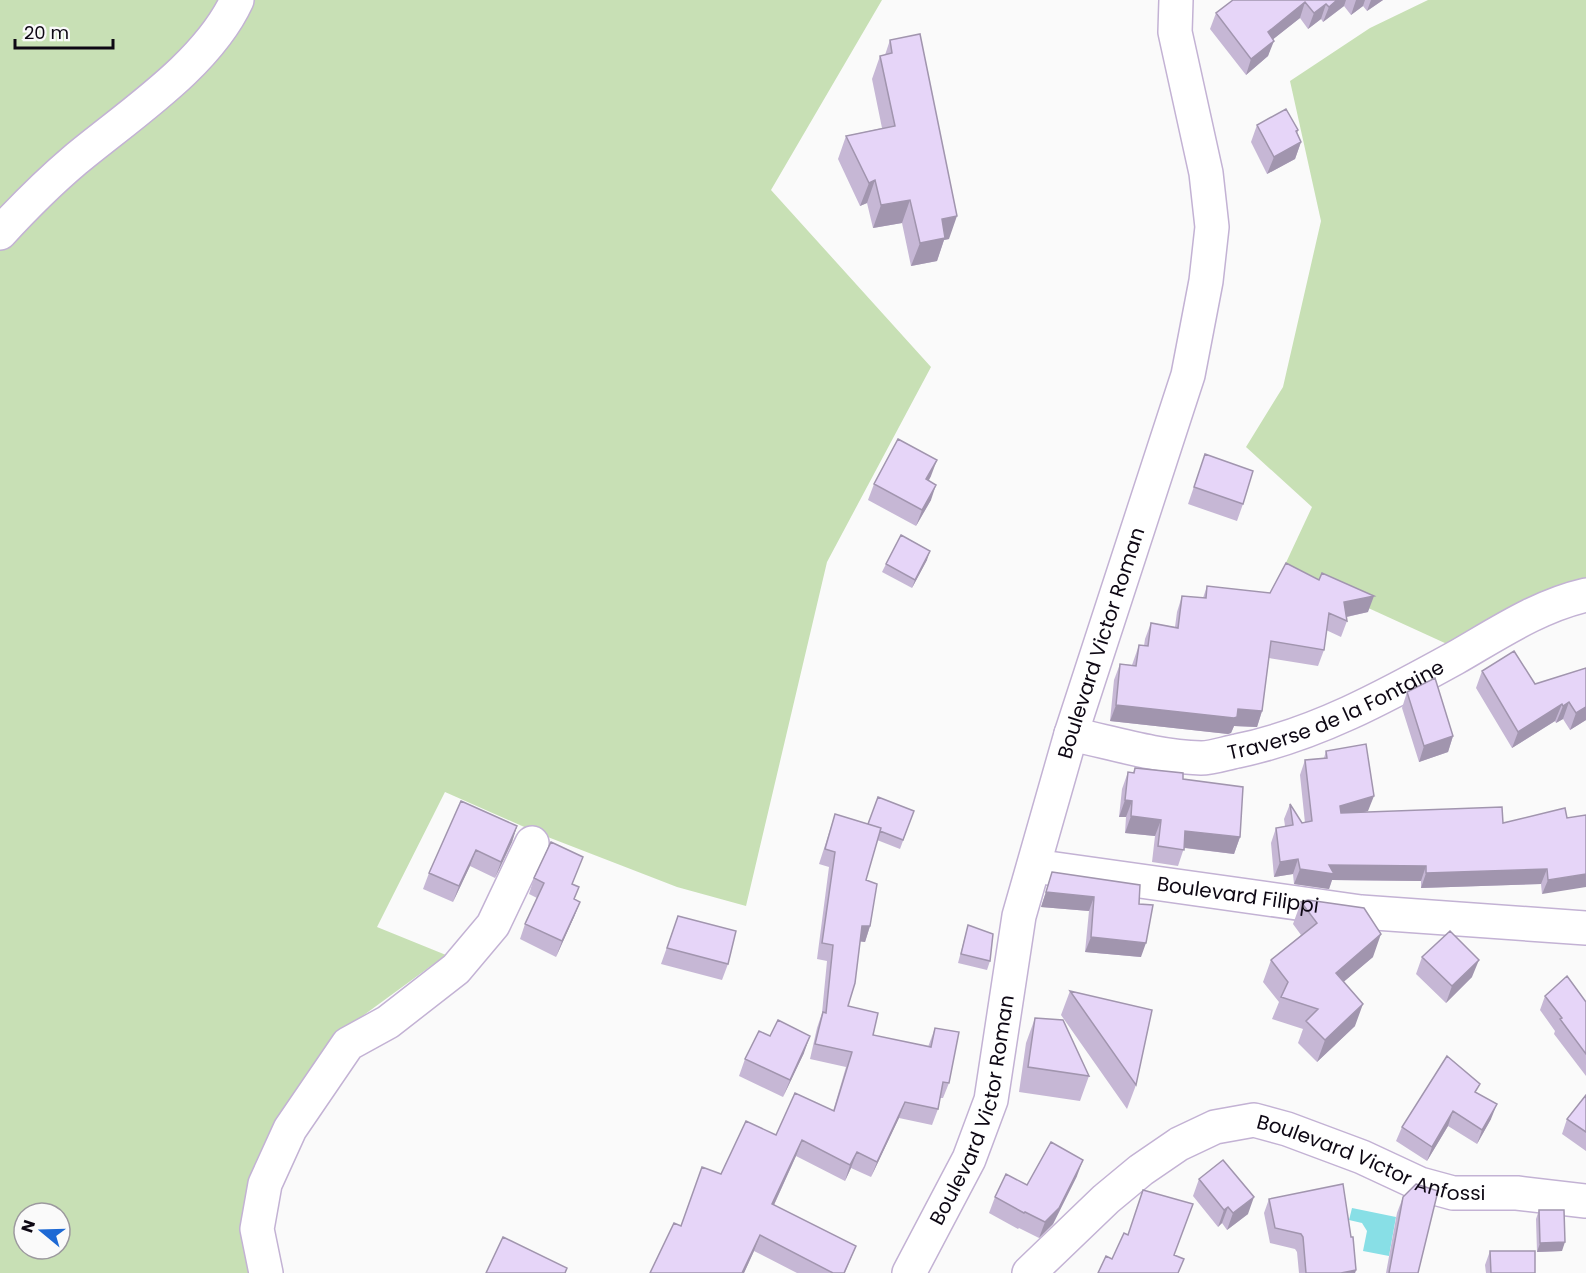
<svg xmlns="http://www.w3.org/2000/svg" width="1586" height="1273" font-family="Poppins,sans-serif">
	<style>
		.green { fill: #c8e0b5; fill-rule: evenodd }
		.water { fill: #88dfe6 }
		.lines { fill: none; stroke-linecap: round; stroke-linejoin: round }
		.minor-casing { stroke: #c3b2d4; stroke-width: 36 }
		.minor { stroke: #fff; stroke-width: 33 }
		.wall { fill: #c6b7d5 }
		.shaded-wall { fill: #a195ae }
		.building { fill: #e6d5f8; stroke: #a195ae; stroke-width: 1.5 }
		.labels { text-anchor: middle; stroke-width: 4.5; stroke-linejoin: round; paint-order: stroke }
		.street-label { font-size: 20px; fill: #0e0814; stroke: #fafafa }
	</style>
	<rect width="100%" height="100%" fill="#fafafa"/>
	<path class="green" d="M0,0H882L771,190L931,367L827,562L746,906L677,887L540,834L445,792L377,927L446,955L342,1031L274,1125L261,1273H0ZM24,1213H60V1249H24Z
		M1428,0H1586V587L1447,644L1283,569L1312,507L1246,447L1283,387L1321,221L1290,81L1370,28Z"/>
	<path class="water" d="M1352,1208L1396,1217L1389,1256L1363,1251L1367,1231L1362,1223L1349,1220Z"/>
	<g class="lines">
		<g class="minor-casing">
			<g id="minor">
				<path d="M0,233C24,207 49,182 75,160C129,115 207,65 237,0"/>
				<path id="s1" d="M1071,734C1113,743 1158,757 1201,758C1213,758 1226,753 1237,751C1315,735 1386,696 1455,658C1497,634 1538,606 1586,595"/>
				<path id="s2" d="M1034,866L1361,912L1586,928"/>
				<path d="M266,1273L257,1229L265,1184L290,1129L348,1044L388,1022L456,969L493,925L532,843"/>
				<path id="s3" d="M909,1273L969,1159L991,1100L1019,916L1071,734L1188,375L1206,281L1212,227L1206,173L1175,32L1176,0"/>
				<path id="s4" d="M1029,1273L1106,1199L1141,1170L1179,1144L1215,1127L1254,1120L1287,1129L1362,1157L1420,1184L1453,1193H1517L1586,1201"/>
			</g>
		</g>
		<use href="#minor" class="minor"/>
	</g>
	<path class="wall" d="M1233,0H1383L1367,11L1363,6L1351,15L1344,6L1323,22L1321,19L1308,29L1300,18L1273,39L1268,56L1246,75L1210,29L1216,13Z
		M890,40L949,239L944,240L937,261L911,266L902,223L873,228L867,203L860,206L838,159L846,136L882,128L872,79L880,56L885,55Z
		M1257,125L1298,130L1297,133L1301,142L1295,159L1267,174L1251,142Z
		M1205,454L1243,504L1237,521L1188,504Z
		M931,476L929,480L931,500L916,526L868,500L874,484Z
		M927,560L912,588L882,572L886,564Z
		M1207,586L1368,612L1347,617V621L1341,637L1326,630L1324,650L1318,666L1269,658L1262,711L1257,727L1234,726L1231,733L1228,734L1110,721L1114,680L1120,664L1132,665L1139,645L1144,646L1145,639L1151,623L1175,627L1177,612L1182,596L1203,598Z
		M1586,668V720L1570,730L1563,719L1556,723L1555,721L1512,748L1476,688L1482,671L1535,684Z
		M1407,692L1453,736L1448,752L1419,762L1402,708Z
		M1326,751L1368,811L1363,812L1503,823L1567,818L1586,815L1542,894L1541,884L1421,888V881L1332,880L1329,889L1294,884L1293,874L1274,877L1271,843L1276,828L1285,826L1284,819L1290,804L1302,823H1305L1300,775L1305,760L1324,758Z
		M1135,768L1183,779L1240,837L1234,854L1184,848L1178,866L1152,862L1155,836L1125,833L1126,817H1119L1122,789L1128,772L1133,773Z
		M914,811L900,849L877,840L866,880L870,926L865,942L860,941L848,1006L873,1035L928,1047L935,1028L949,1083L943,1098H940L938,1109L932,1125L899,1118L871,1177L851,1168L845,1181L796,1156L774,1205L856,1246L845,1273H797L754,1251L744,1273H650L681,1226L721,1174L776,1135L833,1111L846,1067L810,1059L817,1028L822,1013L827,961L817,959L829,867L819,864L835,814L868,824Z
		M517,826L512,842L495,878L470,866L453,902L423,889L429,873Z
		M1052,872L1139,904L1141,957L1085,952L1089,911L1041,907Z
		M534,878L572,885L579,887L574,899L580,902L574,917L556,957L520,939L525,924L537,898L529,894Z
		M1301,902L1373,957L1343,982L1355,1026L1317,1062L1298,1043L1303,1029L1272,1019L1279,1002L1263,982L1271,960L1301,935L1293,924Z
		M678,916L728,964L722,980L661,964Z
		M968,925L990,961L987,970L958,963Z
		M1422,957L1472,977L1446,1003L1416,974Z
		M1070,991L1136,1085L1127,1109L1061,1015Z
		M1545,996L1586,1002V1076L1554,1034L1555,1031L1540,1010Z
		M1035,1018L1089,1076L1080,1101L1019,1092L1026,1043Z
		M770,1036L804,1053L783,1097L739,1076L745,1059Z
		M1477,1093L1491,1119L1477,1144L1448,1126L1427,1161L1396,1141L1402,1127Z
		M1586,1095V1151L1562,1134L1567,1119Z
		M1077,1176L1053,1224L1039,1238L1019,1228L1018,1229L989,1213L995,1197L1027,1185Z
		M1199,1179L1248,1214L1227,1230L1222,1223L1218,1227L1193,1196Z
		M1403,1197L1418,1273H1386L1397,1213Z
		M1269,1199L1356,1270L1355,1273H1299L1297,1252L1295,1249L1270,1243L1264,1213Z
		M1539,1210L1562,1251L1537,1252L1536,1219Z
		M1490,1251L1535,1273H1486L1485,1265Z"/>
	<path class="shaded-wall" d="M1337,0H1346L1344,6L1323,22L1329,7Z
		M1356,0H1365L1363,6L1351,15Z
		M1371,0H1383L1367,11Z
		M1305,2L1300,18L1262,48L1268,32Z
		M1326,4L1321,19L1308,29L1314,13Z
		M1274,41L1268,56L1246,75L1251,59Z
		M1298,130L1292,147L1301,142L1295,159L1267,174L1274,157Z
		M875,180L867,203L860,206L869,183Z
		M910,200L902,223L873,228L881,205Z
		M957,216L949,239L944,240L937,261L911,266L920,243L942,219Z
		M937,460L931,476L921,494L926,479Z
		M936,485L931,500L916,526L922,510Z
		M930,551L927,560L912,588L915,580Z
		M1374,596L1368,612L1341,618L1344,602Z
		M1569,702L1563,719L1556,723L1563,706Z
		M1562,704L1555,721L1512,748L1518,732Z
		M1116,705L1238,709L1262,711L1257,727L1234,726L1231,733L1228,734L1110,721Z
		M1586,707V720L1570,730L1576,713Z
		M1453,736L1448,752L1419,762L1424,746Z
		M1374,796L1368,811L1335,820L1340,806Z
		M1125,800L1132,801L1126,817H1119Z
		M1131,816L1161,820L1155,836L1125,833Z
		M517,826L512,842L495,878L501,862Z
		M1185,831L1240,837L1234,854L1179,847Z
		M476,850L470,866L453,902L459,886Z
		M1298,859L1293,874L1274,877L1280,862Z
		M1329,865L1426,866L1421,881L1332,880L1329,889L1294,884L1300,869Z
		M1547,869L1541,884L1421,888L1426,873Z
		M1586,874V887L1542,894L1548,880Z
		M1046,892L1094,897L1089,911L1041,907Z
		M580,902L574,917L556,957L562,941Z
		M862,926H870L865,942L856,941Z
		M1381,934L1373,957L1327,996L1336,973Z
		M1091,937L1146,943L1141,957L1085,952Z
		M1479,960L1472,977L1446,1003L1452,986Z
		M1363,1004L1355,1026L1317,1062L1325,1040Z
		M810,1036L804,1053L783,1097L790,1080Z
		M905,1102L899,1118L871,1177L877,1162Z
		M1497,1104L1491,1119L1477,1144L1482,1130Z
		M1453,1111L1448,1126L1427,1161L1432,1147Z
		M802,1140L796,1156L767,1220L772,1204Z
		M857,1152L851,1168L845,1181L850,1165Z
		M1083,1160L1077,1176L1053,1224L1039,1238L1045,1222Z
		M1254,1197L1248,1214L1227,1230L1233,1213Z
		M1228,1207L1222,1223L1218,1227L1224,1210Z
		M760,1235L754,1251L744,1273H742Z
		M1565,1242L1562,1251L1537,1252L1540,1243Z
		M1356,1270L1355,1273H1341Z"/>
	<path class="building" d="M1233,0H1337L1329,7L1326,4L1314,13L1305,2L1268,32L1274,41L1251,59L1216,13Z
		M920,34L957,216L942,219L945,238L920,243L910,200L881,205L875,180L869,183L846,136L895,126L880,56L892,53L890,40Z
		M1286,109L1298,130L1296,131L1301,142L1274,157L1257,125Z
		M898,439L937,460L926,479L936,485L922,510L874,484Z
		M1205,454L1253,471L1243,504L1194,487Z
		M901,535L930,551L915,580L886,564Z
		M1286,563L1319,580L1322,573L1374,596L1344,602L1347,621L1329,613L1324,650L1271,641L1262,711L1238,709L1237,717L1234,718L1116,705L1120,664L1136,666L1139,645L1148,646L1151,623L1178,628L1182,596L1206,598L1207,586L1270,593Z
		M1514,651L1535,684L1586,668V707L1576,713L1569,702L1563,706L1562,704L1518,732L1482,671Z
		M1435,678L1453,736L1424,746L1407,692Z
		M1366,744L1374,796L1340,806L1341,813L1502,807L1503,823L1565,808L1567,818L1586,815V874L1548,880L1547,869L1426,873V866L1329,865L1334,874L1300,869L1298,859L1280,862L1276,828L1293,825L1290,804L1302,823L1312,821L1305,760L1327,758L1326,751Z
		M1135,768L1183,773V779L1243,787L1240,837L1185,831L1184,850L1158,846L1161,820L1131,816L1132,801L1125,800L1128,772L1134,773Z
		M878,797L914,811L903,840L880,831L881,828L868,824Z
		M461,801L517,826L501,862L476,850L459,886L429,873Z
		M835,814L881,828L866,880L877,884L870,926H862L855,983L848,1006L878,1013L873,1035L931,1047L935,1028L959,1032L949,1083L943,1082L938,1109L905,1102L877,1162L857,1152L850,1165L802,1140L772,1204L856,1246L844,1273H833L760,1235L742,1273H650L674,1223L681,1226L702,1167L721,1174L746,1121L776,1135L795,1093L834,1111L852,1052L815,1044L823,1012L826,1013L833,945L822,943L835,852L825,849Z
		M551,842L583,857L572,884L579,887L574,899L580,902L562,941L525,924L544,883L534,878Z
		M1052,872L1140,885L1139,904L1153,905L1146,943L1091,937L1094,897L1046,892Z
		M1308,900L1364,908L1381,934L1336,973L1363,1004L1325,1040L1306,1021L1318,1009L1281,997L1288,982L1271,960L1317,923L1301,902Z
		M678,916L736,931L728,964L667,948Z
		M968,925L993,934L990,961L961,954Z
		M1450,931L1479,960L1452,986L1422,957Z
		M1567,976L1586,1002V1054L1560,1019L1562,1018L1545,996Z
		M1070,991L1152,1010L1136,1085Z
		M1035,1018L1063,1020L1089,1076L1028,1067Z
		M778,1020L810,1036L790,1080L745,1059L759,1031L770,1036Z
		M1447,1056L1480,1084L1475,1092L1497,1104L1482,1130L1453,1111L1432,1147L1402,1127Z
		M1586,1095V1132L1567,1119Z
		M1051,1142L1083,1160L1059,1208L1045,1222L1025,1212L1024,1213L995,1197L1006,1174L1027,1185Z
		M1223,1160L1254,1197L1233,1213L1228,1207L1224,1210L1199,1179Z
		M1343,1184L1351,1237H1353L1356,1270L1341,1273H1306L1303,1237L1301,1234L1275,1228L1269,1199Z
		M1416,1184L1438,1191L1418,1273H1389L1403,1197Z
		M1143,1190L1193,1204L1174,1255L1184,1259L1178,1273H1098L1106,1256L1112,1259L1124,1233L1128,1235Z
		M1539,1210H1564L1565,1242L1540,1243Z
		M503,1237L567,1268L565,1273H486Z
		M1490,1251H1535V1273H1491Z"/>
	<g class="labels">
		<g class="street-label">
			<text dy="7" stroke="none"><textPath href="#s3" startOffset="663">Boulevard Victor Roman</textPath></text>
			<text dy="7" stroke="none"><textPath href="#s1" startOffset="276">Traverse de la Fontaine</textPath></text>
			<text dy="7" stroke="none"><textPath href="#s2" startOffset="206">Boulevard Filippi</textPath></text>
			<text dy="7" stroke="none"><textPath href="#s3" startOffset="177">Boulevard Victor Roman</textPath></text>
			<text dy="7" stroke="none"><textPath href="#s4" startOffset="402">Boulevard Victor Anfossi</textPath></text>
		</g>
	</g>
	<g transform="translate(42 1231) rotate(289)"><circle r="28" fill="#fafafa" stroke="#9c999e" stroke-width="1.5"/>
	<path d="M0-4.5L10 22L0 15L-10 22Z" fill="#1e69d4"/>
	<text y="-9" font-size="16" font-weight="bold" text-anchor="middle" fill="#0e0814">N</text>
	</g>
	<path d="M15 39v9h98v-9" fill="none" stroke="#0e0814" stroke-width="3"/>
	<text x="24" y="39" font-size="18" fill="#0e0814" stroke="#fafafa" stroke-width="4.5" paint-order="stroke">20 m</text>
</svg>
